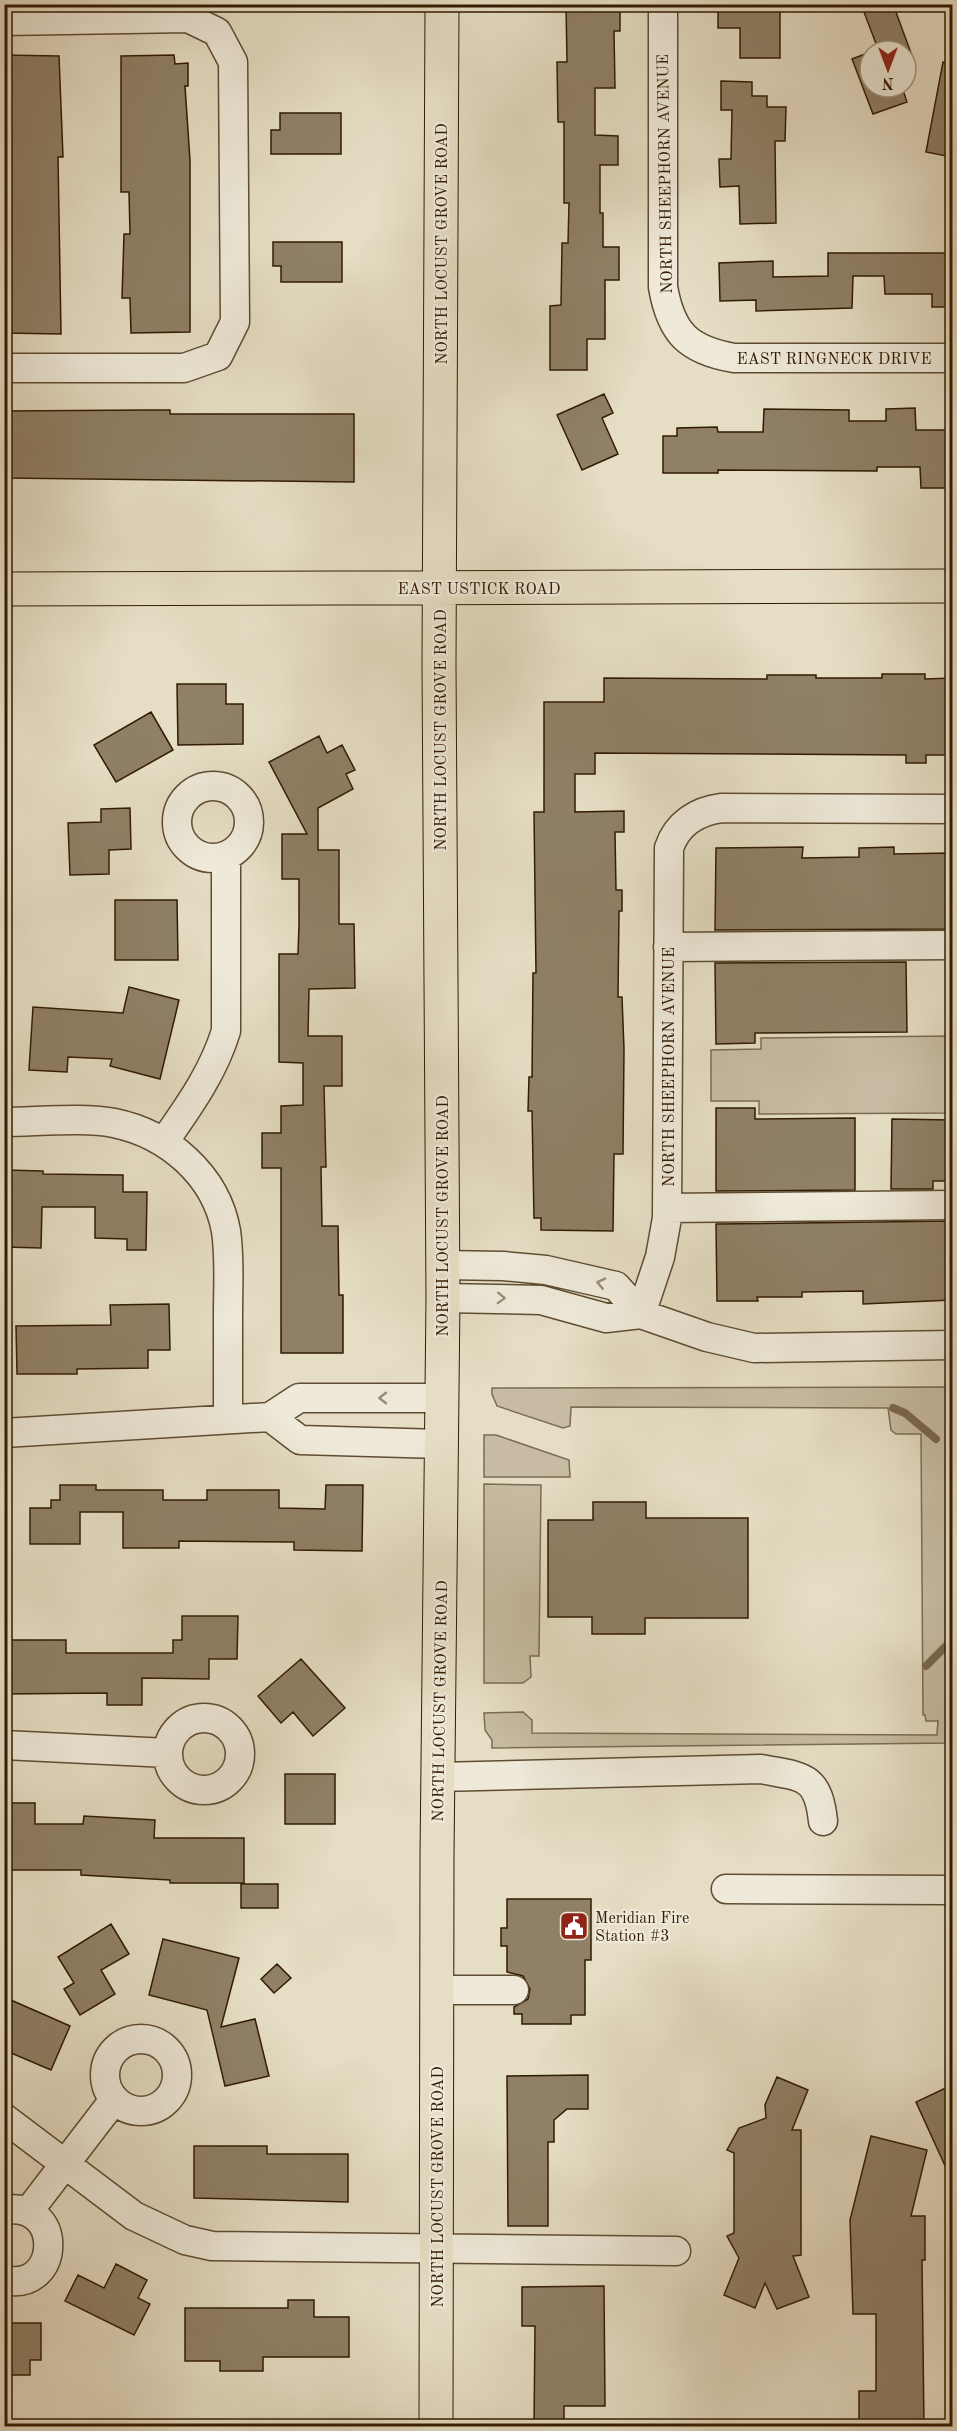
<svg xmlns="http://www.w3.org/2000/svg" width="957" height="2431" font-family="'Old Standard TT',serif">
	<style>
		.green { fill: #c7bca3; stroke: #7c6c52; stroke-width: 1.5 }
		.lines { fill: none; stroke-linecap: round; stroke-linejoin: round }
		.stream { stroke: #79684d; stroke-width: 8 }
		.building { fill: #8f8066; stroke: #321b00; stroke-width: 1.5 }
		.minor-casing { stroke: #5f4c31; stroke-width: 31 }
		.major-casing { stroke: #321b00; stroke-width: 35 }
		.minor { stroke: #eee9d9; stroke-width: 28 }
		.major { stroke: #e5ddc4; stroke-width: 33 }
		.oneway { stroke: #998c77 }
		.labels { text-anchor: middle; stroke-width: 4.5; stroke-linejoin: round; paint-order: stroke }
		.street-label { font-size: 16px; fill: #321b00; stroke: #eee9d9 }
		.poi-label { font-size: 16px; fill: #321b00; stroke: #eee9d9; text-anchor: start }
	</style>
	<rect width="100%" height="100%" fill="#e5ddc4"/>
	<filter id="stains"><feTurbulence type="fractalNoise" baseFrequency=".00333" numOctaves="4"/><feColorMatrix values="0 0 0 0 .2 0 0 0 0 .09 0 0 0 0 .02 0 0 0 .5 -.17"/></filter>
	<radialGradient id="worn" r=".72"><stop offset=".6" stop-color="#630" stop-opacity="0"/><stop offset="1" stop-color="#630" stop-opacity=".3"/></radialGradient>
	<path class="green" d="M952,1036V1113L759,1114V1101H711V1050L761,1049V1038Z
		M952,1387V1743L492,1748V1740L485,1730L484,1713L523,1712L532,1720V1733L937,1735L938,1721H926L925,1715H923L921,1434H896L891,1430L888,1408L571,1407L570,1426L563,1428L497,1406L492,1394V1388Z
		M484,1435H496L569,1460L570,1477H484Z
		M484,1484L541,1485L539,1656H530L531,1677L523,1683H484Z"/>
	<g class="lines">
		<path class="stream" d="M893,1408L905,1413L936,1439
			M926,1666L946,1646"/>
	</g>
	<path class="building" d="M566,4L620,5V31H614L615,88H595V135L618,136V165H600V213H603V247H619V280H605V339H587V370H550V306L561,305L562,243H568L569,203H564V122H558L557,62H567Z
		M718,4H780V58H740V28H718Z
		M861,4H893L915,64L906,67V51H873L878,49Z
		M870,52V87H902L907,102L873,114L852,59Z
		M4,55L59,56L63,157H58L61,334L4,333Z
		M174,55L175,64L188,63V86H185L190,161V332L131,333L130,298H122L124,234H130L129,192H121V56Z
		M943,62L952,63V157L926,152Z
		M721,81L752,82V96H767V107H786L785,141H775L776,223L740,224L739,186L720,187L719,159H731L732,110H721Z
		M280,113H341V154H271V130H280Z
		M273,242H342V282H281V266H273Z
		M828,253H952V307H932V294H885L884,276H853L852,308L756,311V300L720,301L719,263L773,261V277L828,276Z
		M604,394L613,413L602,418L618,454L582,470L557,415Z
		M915,408L916,430H950V488H921L920,467H877V471L718,470V473H663V436H677V428L717,427L718,432H763L764,409L849,410V421H886V409Z
		M145,410H170V414H354V482L4,478V411Z
		M882,674H925V679L952,678V755H926V763H906V755L595,753V774H575V812L624,811V832H615L616,890H622V911H619L618,997H622L624,1049L623,1154H614L613,1231L541,1230V1218H534L532,1111H528L529,1077H532L533,973H536L534,812H544V702H604V678L767,679V675H816V678H882Z
		M177,684H226V704H243V744L178,745Z
		M151,712L173,750L116,782L94,745Z
		M319,736L327,753L342,745L355,770L346,774L353,789L318,808V850H339V924H354L355,988L309,989L308,1036H342V1086H324L326,1167H321L322,1226H338L339,1295H343V1353H281V1168H262V1133H281V1106L303,1105V1063L279,1062V954H298L299,925V879H282V834H307L269,762Z
		M130,808L131,849L109,850V874L70,875L68,823L101,822V809Z
		M803,847L802,858L859,857V848L894,847V854L952,853V929L715,930L716,848Z
		M115,900H177L178,960H115Z
		M906,962L907,1032L755,1033V1043L716,1044L715,963Z
		M129,987L179,1000L160,1079L110,1066L112,1059L68,1057L67,1072L29,1070L33,1007L123,1013Z
		M716,1108H755V1119L855,1118V1190L716,1191Z
		M892,1119L952,1120V1181H933V1189H891Z
		M4,1170L43,1171V1174L123,1175V1192H147L146,1250H127V1239L95,1238V1207H42L41,1248L4,1247Z
		M952,1221V1300L863,1304V1291L802,1292V1297H757L758,1301H717L716,1224Z
		M169,1304L170,1350H148V1368L77,1369V1374H17L16,1326L111,1325L110,1305Z
		M60,1485H96V1490H163V1500H207V1490H279V1508L325,1509L326,1485H363L362,1551L294,1550V1542L179,1541V1548H123V1512H80V1544H30V1508H51V1500H60Z
		M593,1502H646V1518H748V1618H645V1634H592V1617H548V1520H593Z
		M182,1616H238L237,1659H209V1679L142,1678V1705H107V1693L4,1694V1640H66V1653H173V1640H182Z
		M301,1659L345,1708L313,1736L293,1712L281,1723L258,1696Z
		M285,1774H335V1824H285Z
		M4,1803H35V1824H83L84,1816L155,1820L154,1838H244V1883H170V1880L81,1875V1870H4Z
		M241,1884H278V1908H241Z
		M507,1899H591V1960H585V2015H571V2024H522V2014H514V2007L528,1999L530,1989L523,1976L507,1972V1946H501V1928H507Z
		M111,1924L129,1954L101,1970L115,1994L80,2015L64,1989L74,1983L58,1957Z
		M163,1939L239,1958L221,2027L255,2019L269,2076L225,2086L207,2010L149,1995Z
		M277,1964L291,1978L274,1993L261,1979Z
		M4,1997L70,2026L51,2070L4,2050Z
		M588,2075V2109H567L554,2120V2142H548V2226H508L507,2076Z
		M777,2077L808,2090L792,2130H801V2255L793,2256L809,2297L777,2309L765,2283L755,2308L724,2295L739,2258L727,2236L734,2233V2153L727,2150L739,2128L766,2118L765,2105Z
		M952,2085V2181L916,2102Z
		M871,2136L927,2150L911,2216H925V2260H922L924,2427H859V2391H876V2314H853L850,2220Z
		M194,2146H267V2154H348V2202L194,2198Z
		M116,2264L147,2280L138,2298L150,2304L134,2335L65,2301L78,2275L104,2288Z
		M604,2286L605,2406H564V2427H534L535,2326H522V2287Z
		M288,2300H314V2317H349V2357H263V2371H220V2361H185V2308H288Z
		M4,2323H41V2360H30V2375H4Z"/>
	<g class="lines">
		<g class="minor-casing">
			<path id="minor" d="M663,4V287C671,333 688,350 734,358H952
				M4,21L188,18L217,32L233,62L235,322L218,356L184,368H4
				M177 822a36 36 0 1 1 72 0a36 36 0 1 1-72 0Z
				M952,809L722,808C697,811 677,824 669,848L667,1218L660,1257L641,1314L707,1337L754,1348L952,1345
				M668,947L952,945
				M4,1122C35,1122 86,1117 114,1123C168,1134 216,1175 226,1231C230,1258 228,1286 228,1313C228,1348 228,1384 228,1419
				M164,1142C189,1106 213,1073 226,1031V856
				M667,1208L952,1205
				M443,1265L503,1266L546,1270L616,1286L641,1314L606,1318L541,1300L443,1298
				M4,1433L270,1417
				M441,1444L300,1440L270,1417L299,1398H442
				M168 1754a36 36 0 1 1 72 0a36 36 0 1 1-72 0Z
				M4,1745L168,1753
				M438,1777L761,1769C802,1777 818,1774 823,1821
				M726,1889L952,1890
				M437,1990H514
				M105 2075a36 36 0 1 1 72 0a36 36 0 1 1-72 0Z
				M4,2118L134,2216L185,2240L212,2246L676,2251
				M4,2210C65,2200 61,2293 4,2280
				M28,2212L114,2100"/>
		</g>
		<g class="major-casing">
			<path id="major" d="M4,589L952,586
				M436,2426L437,1856L443,1298L439,665L442,4"/>
		</g>
		<use href="#minor" class="minor"/>
		<use href="#major" class="major"/>
	</g>
	<defs><path id="oneway-chevron" d="M-2-3.5L2.5 0L-2 3.5" fill="none" stroke-width="1.6" stroke-linecap="round" stroke-linejoin="round" transform="scale(1.5)"/></defs>
	<g class="oneway">
		<use href="#oneway-chevron" transform="translate(601 1283) rotate(-167)"/>
		<use href="#oneway-chevron" transform="translate(501 1298) rotate(2)"/>
		<use href="#oneway-chevron" transform="translate(383 1398) rotate(-180)"/>
	</g>
	<defs>
		<g id="civic-square" transform="scale(1.5)"><rect x="-9" y="-9" width="18" height="18" rx="4" fill="#8f2418" stroke="#eee9d9"/><path d="M-.6-6.5H3V-4.5H.6V-3L4-1V1h2V6H-6V1h2V-1L-.6-3ZM-1.2 2.5V6h2.4V2.5Z" fill="#fff"/></g>
	</defs>
	<g fill-rule="evenodd">
		<use href="#civic-square" x="574" y="1926"/>
	</g>
	<g class="labels">
		<g class="street-label">
			<text transform="translate(664 174) rotate(-91)" y="6">NORTH SHEEPHORN AVENUE</text>
			<text transform="translate(441 244) rotate(-90)" y="6">NORTH LOCUST GROVE ROAD</text>
			<text x="834" y="364">EAST RINGNECK DRIVE</text>
			<text x="479" y="594">EAST USTICK ROAD</text>
			<text transform="translate(440 730) rotate(-90)" y="6">NORTH LOCUST GROVE ROAD</text>
			<text transform="translate(668 1067) rotate(-90)" y="6">NORTH SHEEPHORN AVENUE</text>
			<text transform="translate(442 1216) rotate(-90)" y="6">NORTH LOCUST GROVE ROAD</text>
			<text transform="translate(439 1701) rotate(-89)" y="6">NORTH LOCUST GROVE ROAD</text>
			<text transform="translate(437 2187) rotate(-90)" y="6">NORTH LOCUST GROVE ROAD</text>
		</g>
		<g class="poi-label">
			<text x="595" y="1923">Meridian Fire<tspan x="595" dy="18">Station #3</tspan></text>
		</g>
	</g>
	<rect width="957" height="2431" fill="none" stroke="#e5ddc4" stroke-width="24"/>
	<rect x="6" y="6" width="945" height="2419" fill="none" stroke="#321b00" stroke-width="3"/>
	<rect x="12" y="12" width="933" height="2407" fill="none" stroke="#321b00" stroke-width="1.5"/>
	<g transform="translate(888 69) rotate(180)"><circle r="28" fill="#eee9d9" stroke="#a39782" stroke-width="1.5"/>
	<path d="M0-4.5L10 22L0 15L-10 22Z" fill="#8f2418"/>
	<text y="-9" font-size="16" font-weight="bold" text-anchor="middle" fill="#321b00">N</text>
	</g>
	<rect width="100%" height="100%" filter="url(#stains)"/>
	<rect width="100%" height="100%" fill="url(#worn)"/>
</svg>
